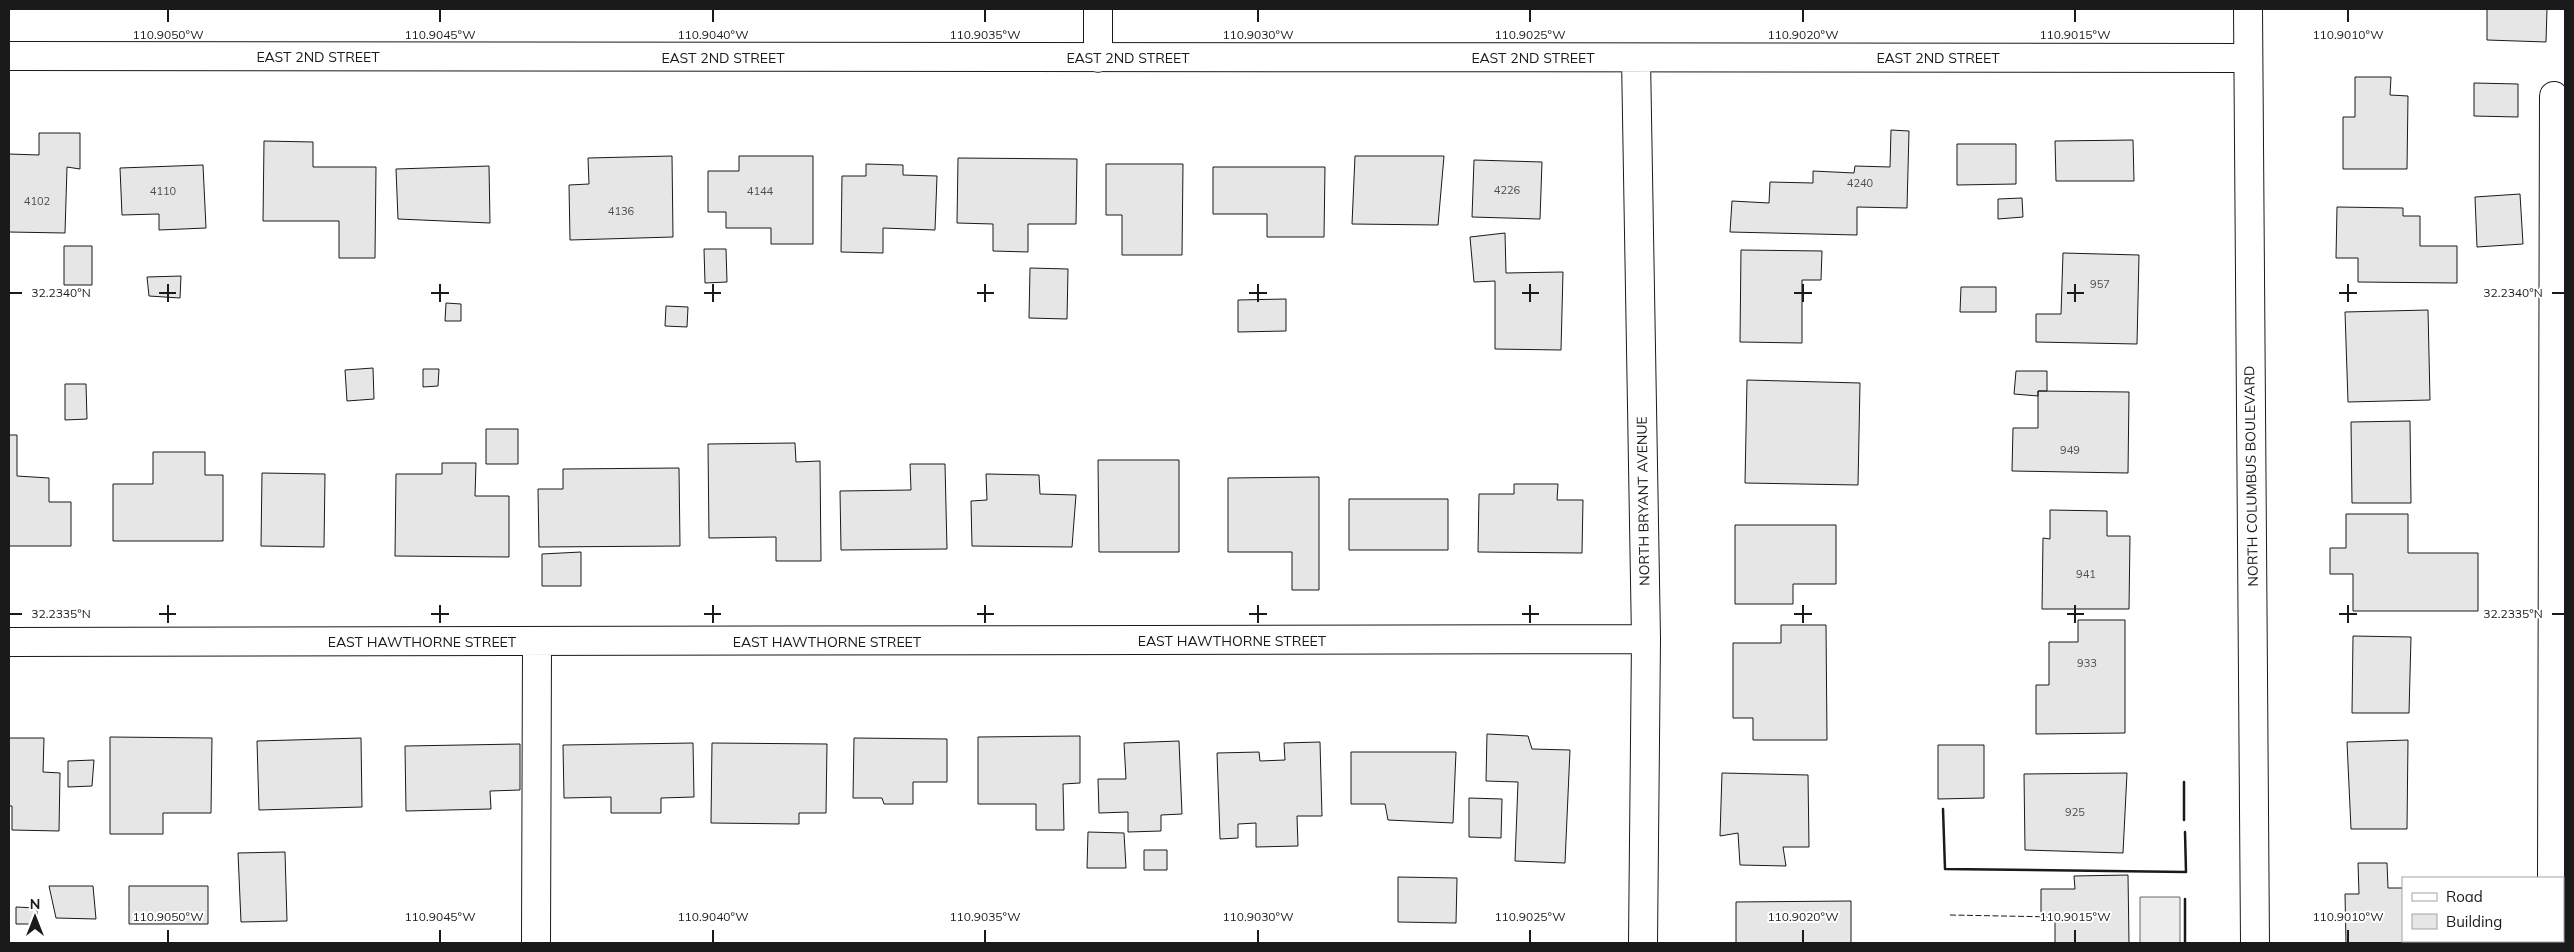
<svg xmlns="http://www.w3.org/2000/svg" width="2574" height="952" font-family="Mulish,sans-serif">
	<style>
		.built { fill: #ededed; stroke: #6a6a6a }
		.building { fill: #e6e6e6; stroke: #1a1a1a }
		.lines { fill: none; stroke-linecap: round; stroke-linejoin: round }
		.minor-casing { stroke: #1a1a1a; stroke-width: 30 }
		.minor { stroke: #fff; stroke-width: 28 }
		.fence { stroke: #1a1a1a; stroke-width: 1; stroke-dasharray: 6 2.5; stroke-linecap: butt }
		.wall { stroke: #1a1a1a; stroke-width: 2.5 }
		.ticks { fill: none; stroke: #1a1a1a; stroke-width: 2 }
		.labels { text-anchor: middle; stroke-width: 4; stroke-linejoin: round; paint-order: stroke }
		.number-label { font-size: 11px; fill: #4d4d4d }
		.street-label { font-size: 14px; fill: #1a1a1a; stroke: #fff }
		.ticks-label { font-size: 12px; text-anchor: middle; fill: #1a1a1a; stroke: #fff; stroke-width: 4; stroke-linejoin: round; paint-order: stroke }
	</style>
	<rect width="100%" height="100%" fill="#fff"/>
	<path class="built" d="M2140,897H2180V943H2140Z"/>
	<path class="building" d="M2487,9H2547L2546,42L2487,40Z
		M2355,77H2391L2390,95L2408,96L2407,169H2343V117H2355Z
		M2474,83L2518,84V117L2474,116Z
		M1891,130L1909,131L1907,208L1857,207V235L1730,232L1732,201L1769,203L1770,182L1813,183V171L1854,173L1855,166L1890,167Z
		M39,133H80V169L67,167L65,233L9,232V154L39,155Z
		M2133,140L2134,181H2056L2055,141Z
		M264,141L313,142V167H376L375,258H339V221H263Z
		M1957,144H2016V184L1957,185Z
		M672,156L673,237L570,240L569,185L589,184L588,158Z
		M739,156H813V244H771V228H726V212H708V171H739Z
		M1355,156H1444L1438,225L1352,224Z
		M958,158L1077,159L1076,224H1028V252L993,251V224L957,223Z
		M1474,160L1542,162L1540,219L1472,217Z
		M866,164L903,165V175L937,176L935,230L883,228V253L841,252L842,176H866Z
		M1106,164H1183L1182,255H1122V215H1106Z
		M203,165L206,228L159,230V214L122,215L120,168Z
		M489,166L490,223L398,219L396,169Z
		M1213,167H1325L1324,237H1267V214H1213Z
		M2520,194L2523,244L2477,247L2475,197Z
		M2022,198L2023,217L1998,219V199Z
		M2337,207L2403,208V216H2420V246H2457V283L2358,282V258H2336Z
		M1505,233L1506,273L1563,272L1561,350L1495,349V281L1474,282L1470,237Z
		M64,246H92V285H64Z
		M704,249H726L727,282L705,283Z
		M1741,250L1822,251L1821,280H1802V343L1740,342Z
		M2063,253L2139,255L2137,344L2036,342V314H2061Z
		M1030,268L1068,269L1067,319L1029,318Z
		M181,276L180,298L149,296L147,277Z
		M1961,287H1996V312H1960Z
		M1286,299V331L1238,332V300Z
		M446,303L461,304V321H445Z
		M666,306L688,307L687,327L665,326Z
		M2428,310L2430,400L2348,402L2345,312Z
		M373,368L374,399L347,401L345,370Z
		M423,369H439L438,386L423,387Z
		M2016,371H2047V391H2038V396L2014,394Z
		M1747,380L1860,383L1858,485L1745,483Z
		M65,384H86L87,419L65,420Z
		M2038,391L2129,392L2128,473L2012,471L2013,428H2038Z
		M2410,421L2411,503H2352L2351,422Z
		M486,429H518V464H486Z
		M9,435H17V476L49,478V502H71V546H9Z
		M795,443L796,462L820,461L821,561H776V537L709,538L708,444Z
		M153,452H205V475H223V541H113V484H153Z
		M1098,460H1179V552H1099Z
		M442,463H476L475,496H509V557L395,556L396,474H442Z
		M910,464H945L947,549L841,550L840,491L911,490Z
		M679,468L680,546L539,547L538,489H563V469Z
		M262,473L325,474L324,547L261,546Z
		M986,474L1039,475L1040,494L1076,495L1072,547L972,546L971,501L987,500Z
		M1319,477V590H1292V552H1228V478Z
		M1514,484H1558L1557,500H1583L1582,553L1478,552L1479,494H1514Z
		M1349,499H1448V550H1349Z
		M2050,510L2107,511V536H2130L2129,609H2042L2043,538L2050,539Z
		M2346,514H2408V553H2478V611H2353V574H2330V548H2346Z
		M1735,525H1836V584H1793V604H1735Z
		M581,552V586H542V554Z
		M2078,620H2125V733L2036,734V685H2049V642H2078Z
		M1781,625H1826L1827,740H1753V718H1733V643H1781Z
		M2353,636L2411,637L2409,713H2352Z
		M1487,734L1528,736L1532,749L1570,750L1565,863L1515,861L1518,782L1486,781Z
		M1080,736V783L1063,784L1064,830H1036V804H978V737Z
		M110,737L212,738L211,813H163V834H110Z
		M9,738H44L43,772L60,773L59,831L12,830V806H9Z
		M361,738L362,807L259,810L257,741Z
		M854,738L947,739V782H913V804H884L882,798H853Z
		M2408,740L2407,829H2351L2347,742Z
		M1179,741L1182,814L1161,815V831L1128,832V812L1099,813L1098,779H1126L1124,743Z
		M1320,742L1322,816H1297L1298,846L1256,847V823L1238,824V838L1220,839L1217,753L1259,752L1260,761L1285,760L1284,743Z
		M693,743L694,797L661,798V813H611V797L564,798L563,745Z
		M712,743L827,744L826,813H799V824L711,823Z
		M520,744V790L490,791L491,809L406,811L405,746Z
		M1938,745H1984V798L1938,799Z
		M1351,752H1456L1453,823L1388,820L1385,804H1351Z
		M94,760L92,786L68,787V761Z
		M1722,773L1808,775L1809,847H1783L1786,866L1740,865L1738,833L1720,836Z
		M2127,773L2123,853L2025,850L2024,774Z
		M1469,798L1502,799L1501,838L1469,837Z
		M1088,832L1124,833L1126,868H1087Z
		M1144,850H1167V870H1144Z
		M285,852L287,921L241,922L238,853Z
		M2358,863H2387L2388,888H2403V941H2406V943H2346L2345,894H2359Z
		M2128,875L2129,943H2055V914H2041V889H2075L2074,876Z
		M1398,877L1457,878L1456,923L1398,922Z
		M49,886H93L96,919L56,918Z
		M129,886H208V924H129Z
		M1851,901V943H1736V902Z
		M16,907L37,908V924H16Z"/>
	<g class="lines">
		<g class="minor-casing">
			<path id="minor" d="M1098,9V58
				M2248,9L2255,943
				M9,56L2248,58
				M1636,58L1646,639L1643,943
				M9,642L1646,639
				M2552,878L2554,96
				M536,943L537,643
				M2552,943V941"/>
		</g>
		<use href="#minor" class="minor"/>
		<path class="fence" d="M1950,915L2055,917"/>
		<path class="wall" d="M2184,782V820
			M1943,809L1945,869L2186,872L2185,832
			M2185,899V943"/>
	</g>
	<path class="ticks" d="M168,10V22M440,10V22M713,10V22M985,10V22M1258,10V22M1530,10V22M1803,10V22M2075,10V22M2348,10V22M168,284V302M440,284V302M713,284V302M985,284V302M1258,284V302M1530,284V302M1803,284V302M2075,284V302M2348,284V302M10,293H22M159,293H176M431,293H449M704,293H721M977,293H994M1249,293H1267M1522,293H1539M1794,293H1812M2067,293H2084M2339,293H2357M2552,293H2564M168,605V623M440,605V623M713,605V623M985,605V623M1258,605V623M1530,605V623M1803,605V623M2075,605V623M2348,605V623M10,614H22M159,614H176M431,614H449M704,614H721M977,614H994M1249,614H1267M1522,614H1539M1794,614H1812M2067,614H2084M2339,614H2357M2552,614H2564M168,930V942M440,930V942M713,930V942M985,930V942M1258,930V942M1530,930V942M1803,930V942M2075,930V942M2348,930V942"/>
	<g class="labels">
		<g class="number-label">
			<text x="1860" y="187">4240</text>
			<text x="1507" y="194">4226</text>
			<text x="163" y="195">4110</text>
			<text x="760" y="195">4144</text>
			<text x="37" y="205">4102</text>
			<text x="621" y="215">4136</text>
			<text x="2100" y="288">957</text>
			<text x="2070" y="454">949</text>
			<text x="2086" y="578">941</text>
			<text x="2087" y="667">933</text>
			<text x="2075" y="816">925</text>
		</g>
		<g class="street-label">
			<text x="318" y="62">EAST 2ND STREET</text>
			<text x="723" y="63">EAST 2ND STREET</text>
			<text x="1128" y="63">EAST 2ND STREET</text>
			<text x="1533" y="63">EAST 2ND STREET</text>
			<text x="1938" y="63">EAST 2ND STREET</text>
			<text transform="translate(2251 476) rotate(-91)" y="5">NORTH COLUMBUS BOULEVARD</text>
			<text transform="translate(1643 501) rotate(-91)" y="5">NORTH BRYANT AVENUE</text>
			<text x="1232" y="646">EAST HAWTHORNE STREET</text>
			<text x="422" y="647">EAST HAWTHORNE STREET</text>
			<text x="827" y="647">EAST HAWTHORNE STREET</text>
		</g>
	</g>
	<g class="ticks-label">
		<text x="168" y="39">110.9050°W</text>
		<text x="440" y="39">110.9045°W</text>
		<text x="713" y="39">110.9040°W</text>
		<text x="985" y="39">110.9035°W</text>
		<text x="1258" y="39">110.9030°W</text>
		<text x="1530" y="39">110.9025°W</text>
		<text x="1803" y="39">110.9020°W</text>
		<text x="2075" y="39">110.9015°W</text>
		<text x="2348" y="39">110.9010°W</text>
		<text x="61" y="297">32.2340°N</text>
		<text x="2513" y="297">32.2340°N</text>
		<text x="61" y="618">32.2335°N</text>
		<text x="2513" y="618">32.2335°N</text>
		<text x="168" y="921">110.9050°W</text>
		<text x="440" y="921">110.9045°W</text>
		<text x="713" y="921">110.9040°W</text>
		<text x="985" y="921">110.9035°W</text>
		<text x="1258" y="921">110.9030°W</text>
		<text x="1530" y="921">110.9025°W</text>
		<text x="1803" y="921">110.9020°W</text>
		<text x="2075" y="921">110.9015°W</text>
		<text x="2348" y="921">110.9010°W</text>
	</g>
	<rect width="2574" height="952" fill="none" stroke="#1a1a1a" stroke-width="20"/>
	<rect x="2402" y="877" width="162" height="65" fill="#ffffff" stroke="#a3a3a3"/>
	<rect x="2412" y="893" width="25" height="8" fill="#ffffff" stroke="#a3a3a3"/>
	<text x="2446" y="902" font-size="15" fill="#1a1a1a">Road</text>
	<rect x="2412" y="914" width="25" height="15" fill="#e6e6e6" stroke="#a3a3a3"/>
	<text x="2446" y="927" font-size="15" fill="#1a1a1a">Building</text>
	<g transform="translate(35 917)" stroke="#ffffff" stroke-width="4" paint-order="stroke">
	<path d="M0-4L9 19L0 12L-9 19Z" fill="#1a1a1a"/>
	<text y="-8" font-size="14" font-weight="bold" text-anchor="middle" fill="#1a1a1a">N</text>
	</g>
</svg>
